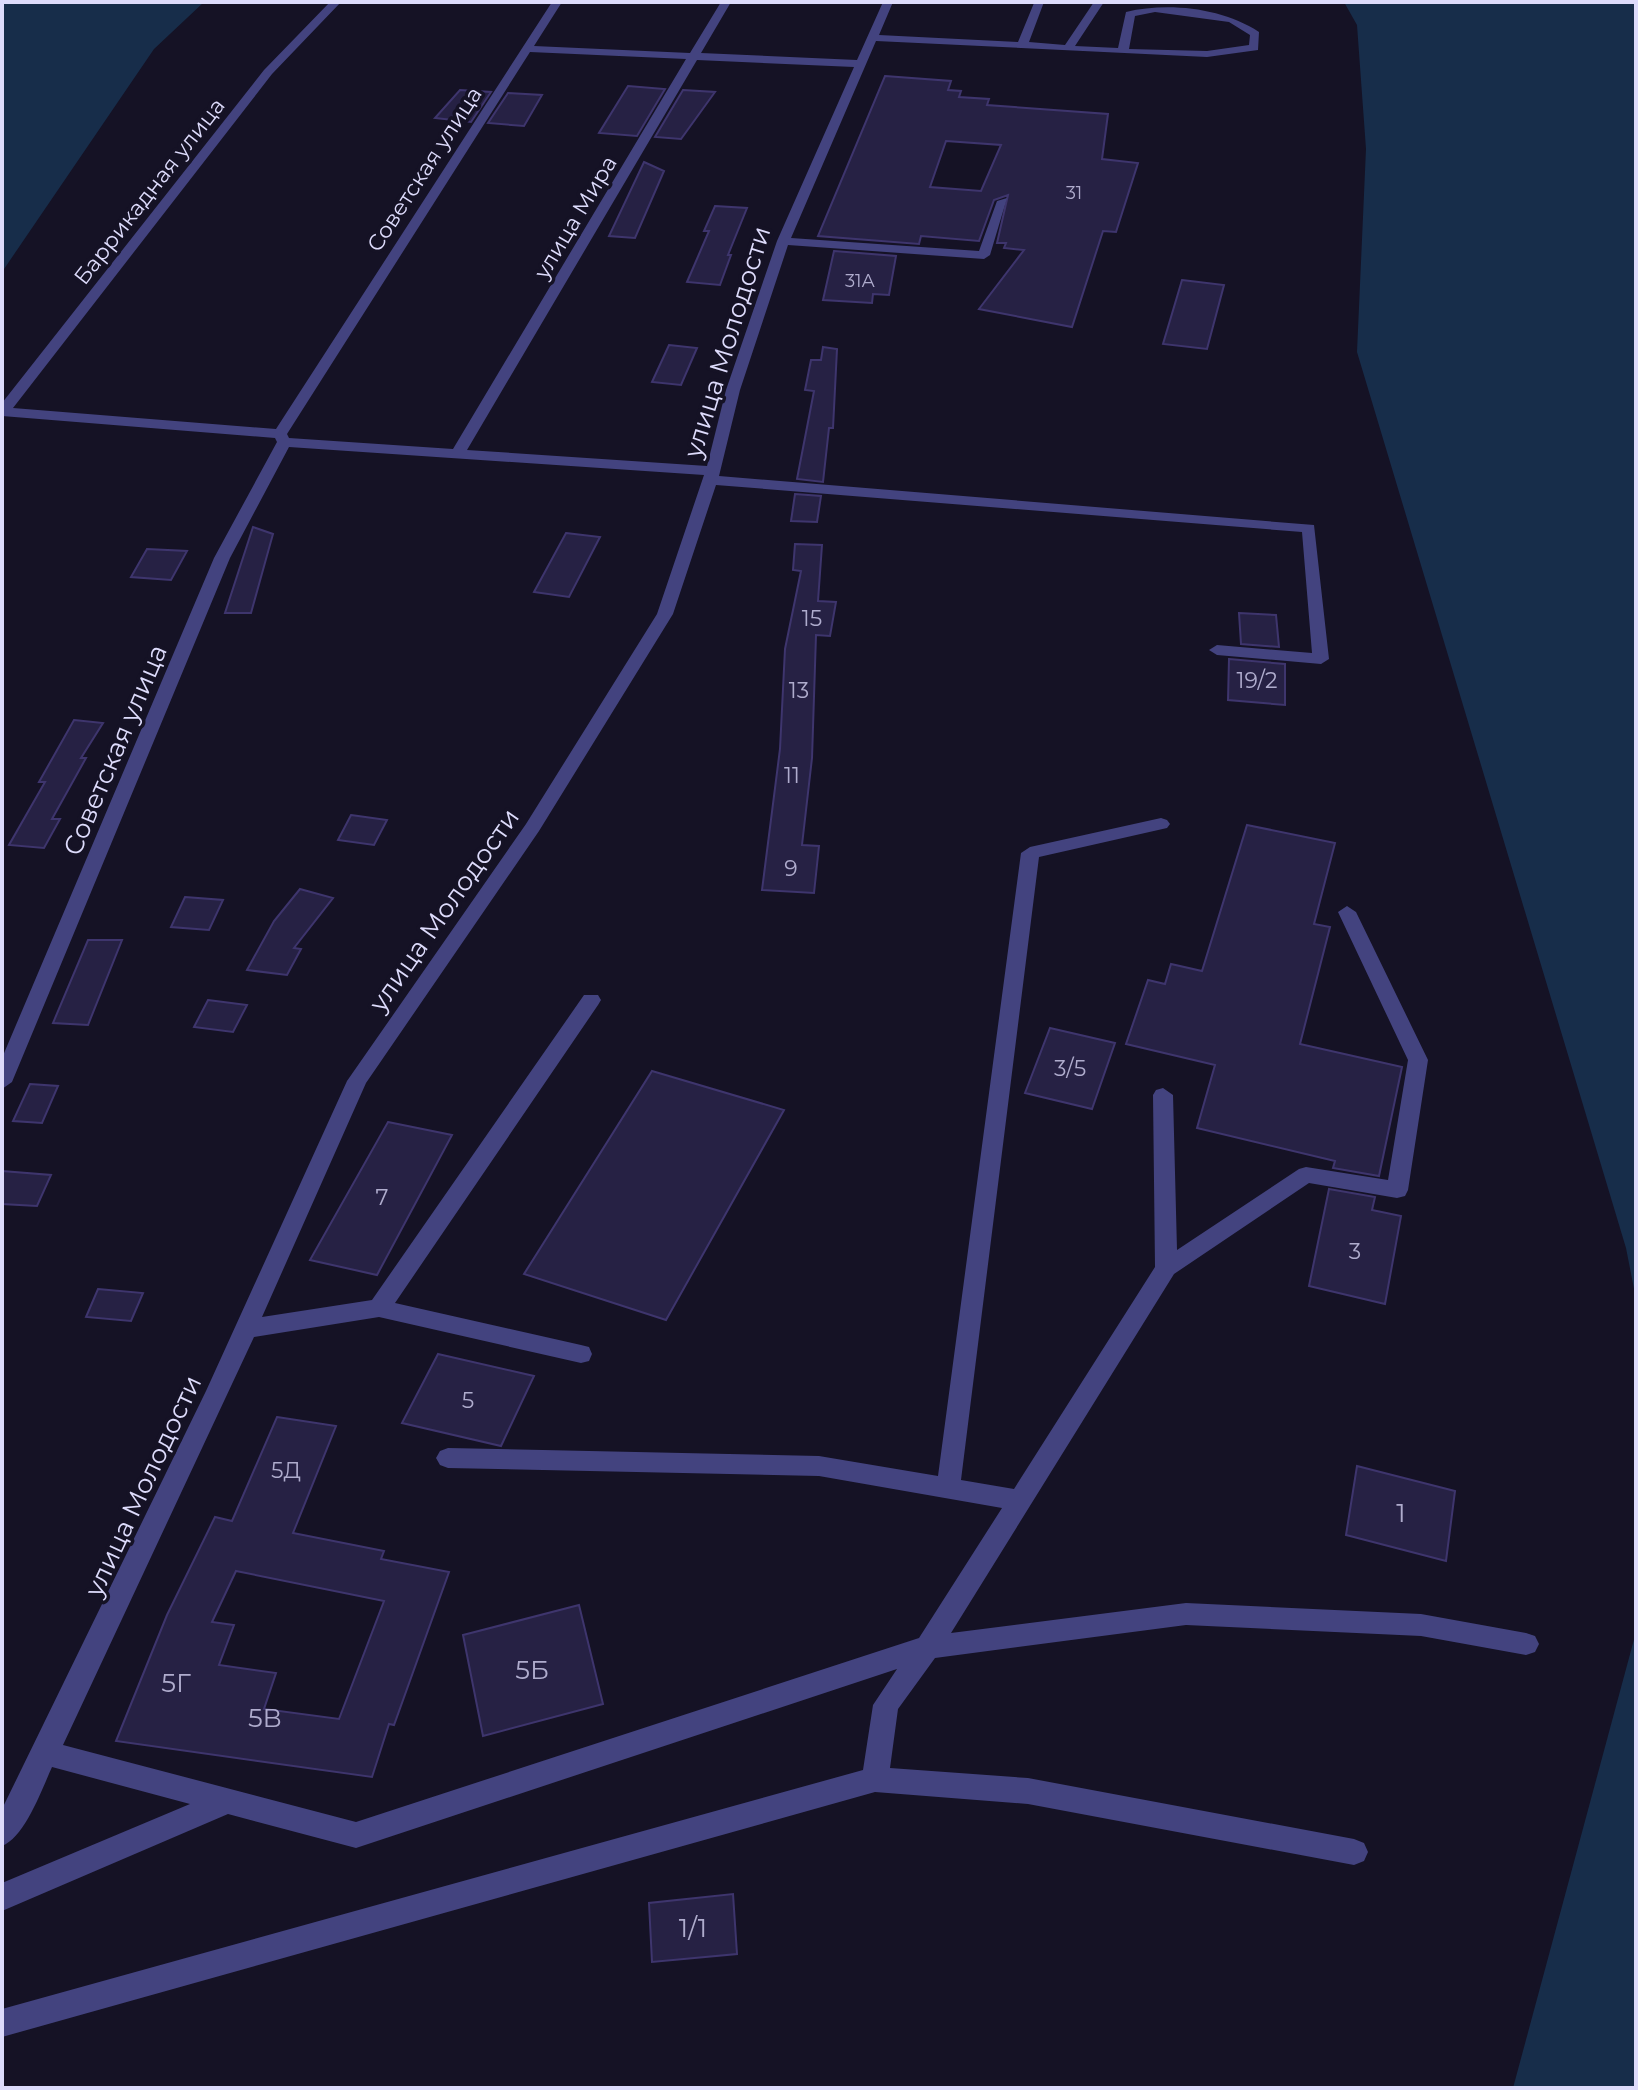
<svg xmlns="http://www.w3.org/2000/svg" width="1638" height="2090" font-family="Montserrat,sans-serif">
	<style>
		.water { fill: #172d4a }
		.building { fill: #262144; stroke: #3e356d; stroke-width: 2; fill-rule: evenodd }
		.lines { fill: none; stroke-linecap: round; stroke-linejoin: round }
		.minor { fill: #43437f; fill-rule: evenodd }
		.labels { text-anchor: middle; stroke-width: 7; stroke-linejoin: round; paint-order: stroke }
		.far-number-label { font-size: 18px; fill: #afaccd }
		.far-street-label { font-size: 22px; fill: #dddbfb; stroke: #151225 }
		.number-label { font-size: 22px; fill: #afaccd }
		.street-label { font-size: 26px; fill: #dddbfb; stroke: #151225 }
		.near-number-label { font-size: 26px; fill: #afaccd }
	</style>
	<rect width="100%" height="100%" fill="#151225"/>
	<path class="water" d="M2,2H204L154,49L2,272Z
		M1344,2H1636V1299L1626,1248L1357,352L1366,149L1357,25Z
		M1636,1632V2088H1513Z"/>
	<path class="building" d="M885,76L951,81L948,90L961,91L959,97L989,99L987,105L1108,114L1102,159L1138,163L1116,232L1103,231L1072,327L979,309L1024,250L1004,248L1006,243H997L1008,195L994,200L979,241L921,236L919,244L818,236ZM946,141L1001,145L981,191L930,187Z
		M628,86L665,89L637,136L599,133Z
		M460,90L491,92L471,122L435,118Z
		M683,90L715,92L681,139L655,137Z
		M508,93L542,95L524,126L488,123Z
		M644,162L664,171L635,238L609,236Z
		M715,206L747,208L728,255H731L720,285L687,282L709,231H704Z
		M834,251L896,256L889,295L873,294L872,303L823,300Z
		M1182,280L1224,285L1207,349L1163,344Z
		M669,345L697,348L681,385L652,382Z
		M823,347L837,349L833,428H829L823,482L797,479L814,391L805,390L811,360H821Z
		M795,494L821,496L817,522L791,521Z
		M253,527L273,534L251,613H225Z
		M566,533L600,537L569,597L534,592Z
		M795,544L822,545L818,601L836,602L830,636L816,635L812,758L802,845L819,846L814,893L762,890L780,749L785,649L801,571L793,570Z
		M147,549L187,551L171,580L131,577Z
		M1239,613L1276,615L1279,647L1241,644Z
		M1229,659L1285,664V705L1228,700Z
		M74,720L103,723L81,758H86L52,819H60L44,848L9,845L45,782H39Z
		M351,815L387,820L374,845L338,840Z
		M1247,825L1335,843L1314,924L1330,927L1300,1044L1402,1067L1379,1176L1333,1168L1335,1161L1197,1128L1215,1065L1126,1044L1148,980L1165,984L1171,964L1202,971Z
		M300,889L333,898L294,948L301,949L287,975L247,970L274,921Z
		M185,897L223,900L209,930L171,927Z
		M88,940H122L88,1025L53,1023Z
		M208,1000L247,1005L233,1032L194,1027Z
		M1050,1028L1115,1043L1092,1109L1025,1093Z
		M652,1071L784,1110L666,1320L524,1274Z
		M30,1084L58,1086L42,1123L13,1121Z
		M388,1122L452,1135L377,1275L310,1260Z
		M2,1171L51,1175L37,1206L2,1204Z
		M1329,1189L1375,1197L1372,1210L1401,1216L1385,1304L1309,1286Z
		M98,1289L143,1293L131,1321L86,1317Z
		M438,1354L534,1376L501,1446L402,1423Z
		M277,1417L336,1426L293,1533L384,1551L381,1559L449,1572L394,1725L389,1724L372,1777L116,1741L167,1615L215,1517L232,1521ZM236,1571L384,1601L339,1719L264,1709L276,1673L219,1665L234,1625L212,1622Z
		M1357,1466L1455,1491L1446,1561L1346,1535Z
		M579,1605L603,1704L483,1736L463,1635Z
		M733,1894L737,1954L652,1962L649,1903Z"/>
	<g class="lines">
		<path class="minor" d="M330,2H341L272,74L13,408L276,429L552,2H562L534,46L690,53L721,2H731L701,53L857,60L883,2H893L879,35L1018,42L1034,3L1044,2L1029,42L1065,45L1094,2H1104L1075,46L1118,48L1126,12C1169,2 1222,8 1259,32L1258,50L1207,57L876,41L791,238L979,251L997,201L1007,198L990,255L984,259L788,245L740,390L719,476L1314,525L1329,659L1321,664L1217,655L1209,650L1217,645L1312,653L1302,532L716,485L673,614L539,831L366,1083L262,1317L372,1300L584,995H598L601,1000L598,1005L395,1303L581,1345L589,1347L592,1354L589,1361L581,1363L379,1317L254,1337L63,1745L356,1822L919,1638L1002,1508L819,1476L448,1468L440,1465L436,1458L440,1451L448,1448L819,1456L938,1476L1021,853L1030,847L1161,818L1167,820L1170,824L1167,828L1039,857L961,1480L1014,1489L1155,1267L1153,1095L1156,1090L1163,1088L1173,1095L1177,1250L1299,1169L1306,1167L1388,1180L1408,1060L1338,912L1347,906L1356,912L1428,1060L1408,1190L1405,1196L1397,1198L1309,1183L1174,1274L951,1633L1186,1603L1421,1614L1526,1633L1535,1636L1539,1644L1535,1652L1526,1655L1421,1636L1186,1625L935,1658L898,1709L890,1768L1028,1778L1354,1839L1364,1843L1368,1852L1364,1861L1354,1865L1028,1804L875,1792L2,2037V2009L863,1770L873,1705L897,1669L356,1848L228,1814L2,1911V1883L190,1804L52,1767C42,1789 25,1837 2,1846V1809L206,1391L347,1081L526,824L657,614L704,475L289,447L230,558L12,1082L2,1089V1058L214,558L277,442L275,438L2,416V403L264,70ZM1155,12L1229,22L1250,35L1249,45L1207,51L1129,49L1135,16ZM530,52L686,59L453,449L289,438L287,434ZM697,60L854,67L777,241L726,390L707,466L467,450Z"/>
	</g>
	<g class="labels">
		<g class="far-number-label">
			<text x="1074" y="199">31</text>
			<text x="860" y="287">31А</text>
		</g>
		<g class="far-street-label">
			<text transform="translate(424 169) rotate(-57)" y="8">Советская улица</text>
			<text transform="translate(149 191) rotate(-52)" y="8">Баррикадная улица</text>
			<text transform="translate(575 217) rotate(-59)" y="8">улица Мира</text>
		</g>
		<g class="number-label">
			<text x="812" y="626">15</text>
			<text x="1257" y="688">19/2</text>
			<text x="799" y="698">13</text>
			<text x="792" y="783">11</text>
			<text x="791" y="876">9</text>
			<text x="1070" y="1076">3/5</text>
			<text x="382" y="1205">7</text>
			<text x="1355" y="1259">3</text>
			<text x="468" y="1408">5</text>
			<text x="286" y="1478">5Д</text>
		</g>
		<g class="street-label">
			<text transform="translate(727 342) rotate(-73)" y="9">улица Молодости</text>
			<text transform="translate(115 750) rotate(-67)" y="9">Советская улица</text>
			<text transform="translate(444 910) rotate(-55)" y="9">улица Молодости</text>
			<text transform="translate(143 1486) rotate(-65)" y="9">улица Молодости</text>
		</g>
		<g class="near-number-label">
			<text x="1401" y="1522">1</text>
			<text x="532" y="1679">5Б</text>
			<text x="176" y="1692">5Г</text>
			<text x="265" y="1727">5В</text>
			<text x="693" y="1937">1/1</text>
		</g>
	</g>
	<rect width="1638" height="2090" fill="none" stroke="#dddbfb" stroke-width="8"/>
</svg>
